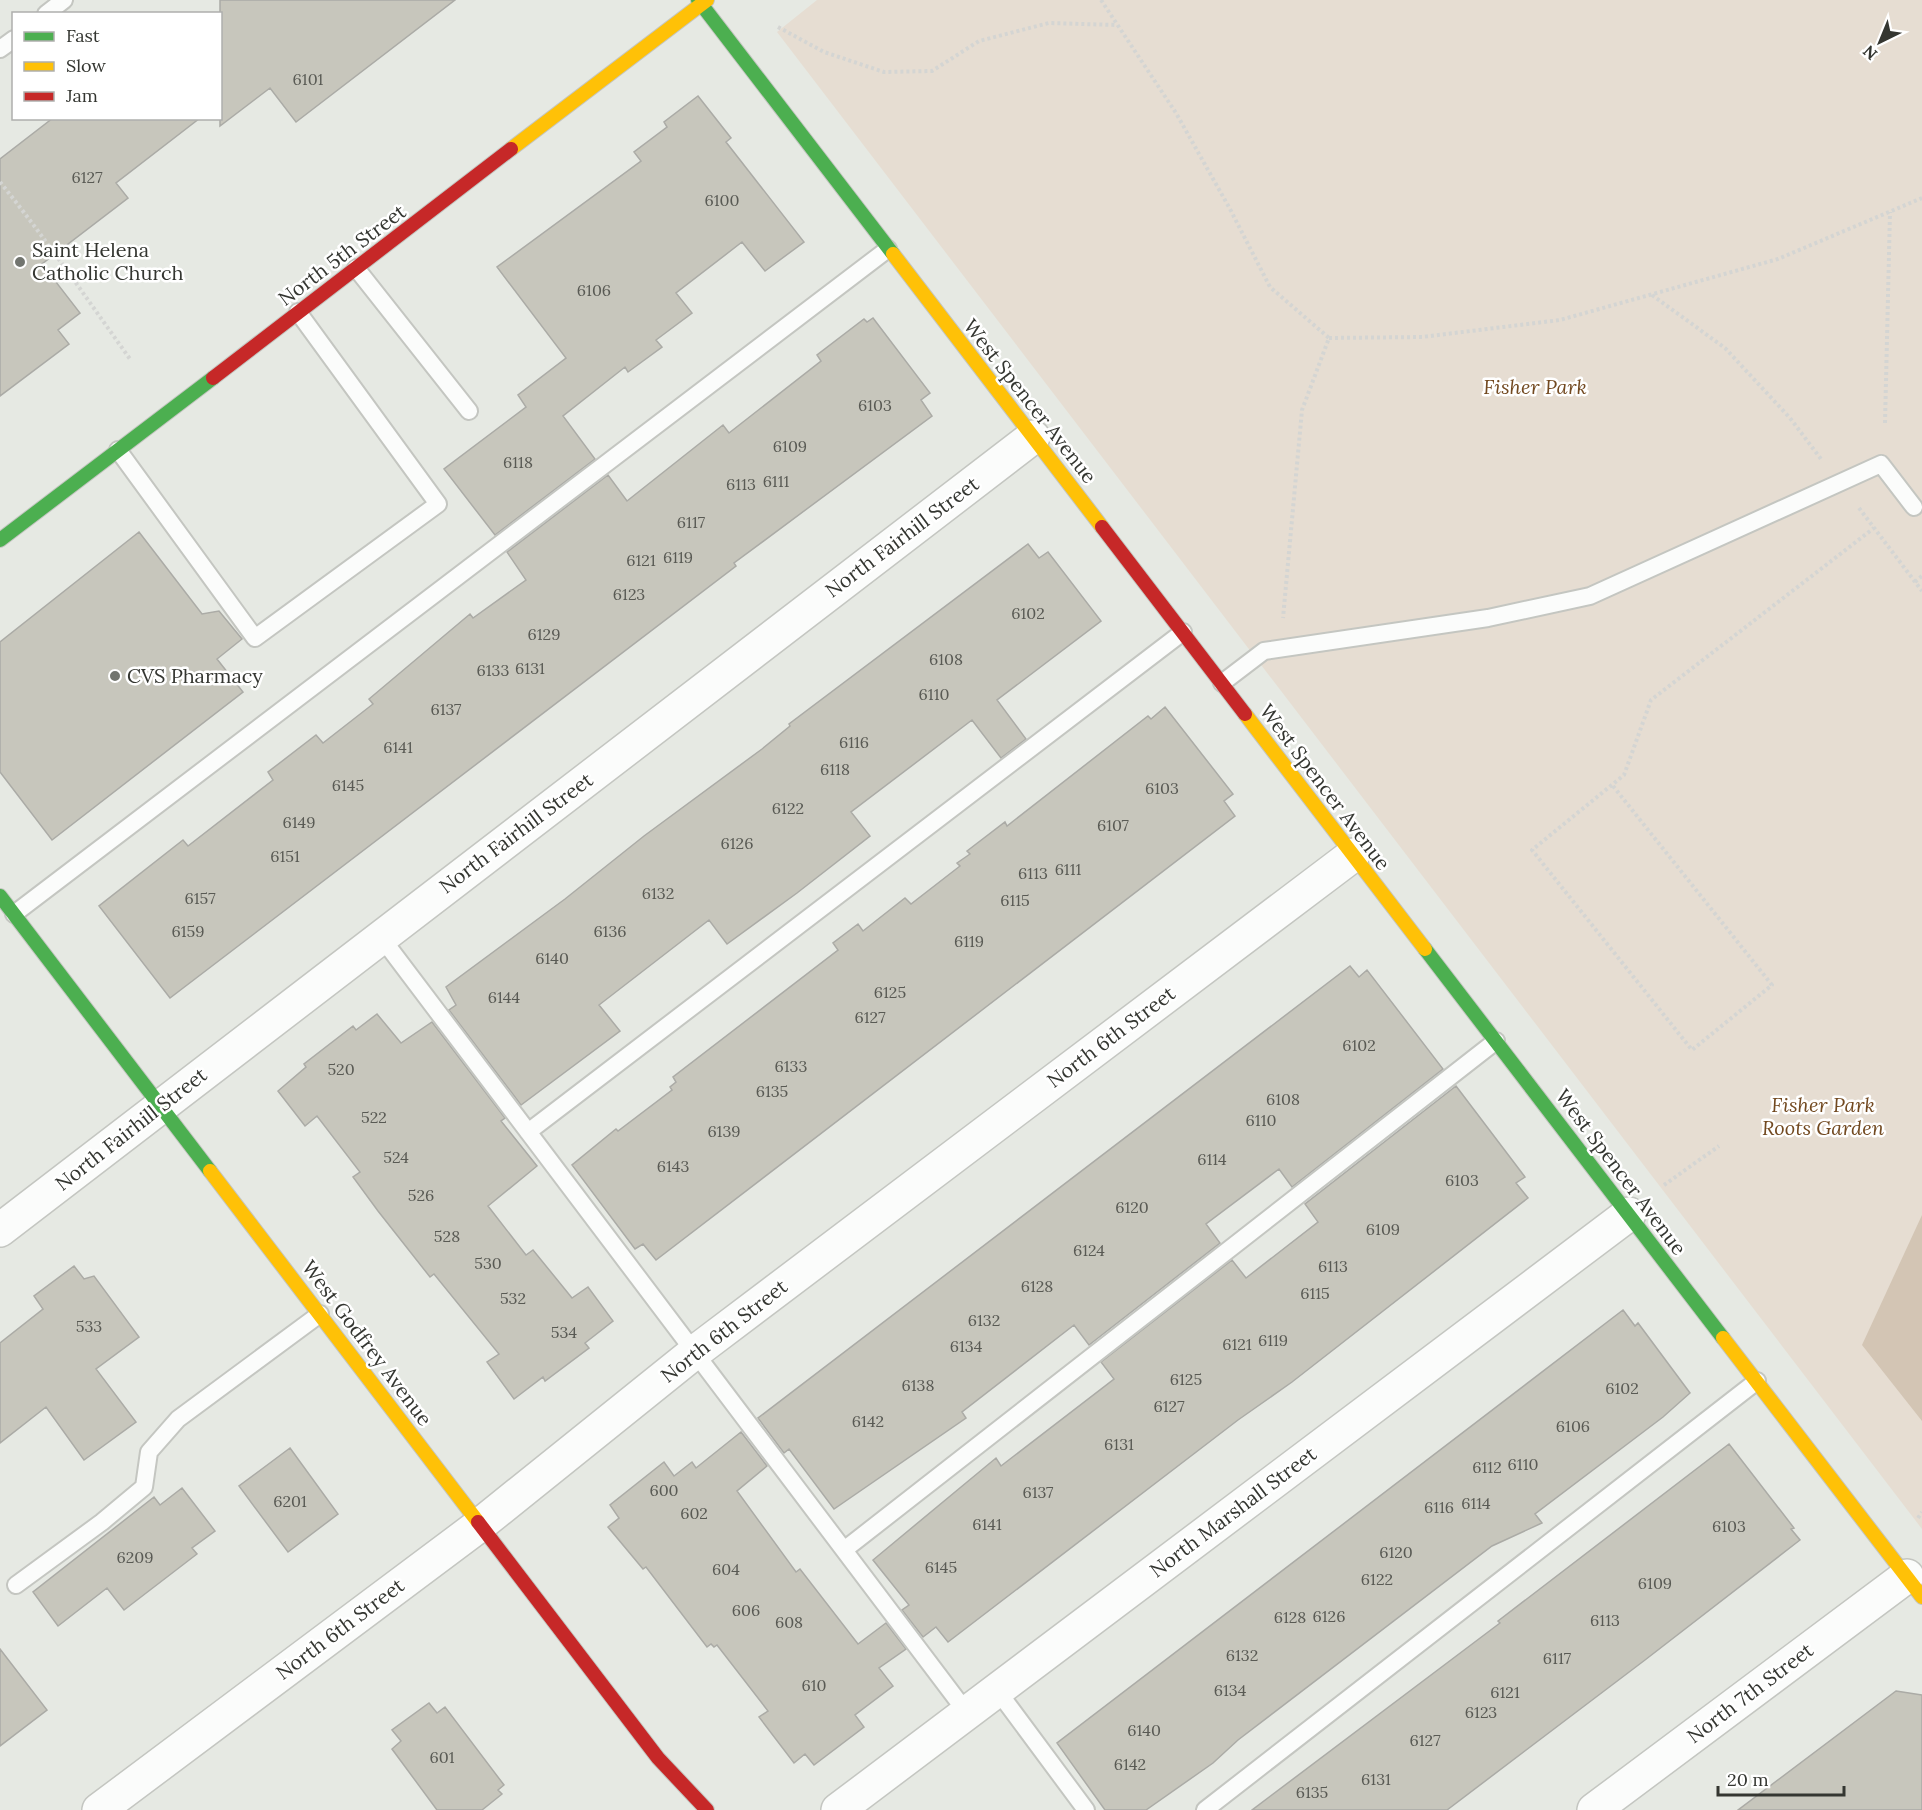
<svg xmlns="http://www.w3.org/2000/svg" width="1922" height="1810" font-family="Lora,serif">
	<style>
		.green { fill: #e6ddd2 }
		.forest { fill: #d3c5b4 }
		.building { fill: #c7c6bc; stroke: #ababa6; stroke-width: 1.5 }
		.lines { fill: none; stroke-linecap: round; stroke-linejoin: round }
		.lane-casing { stroke: #c4c6c1; stroke-width: 20 }
		.street-casing { stroke: #c4c6c1; stroke-width: 36 }
		.fast-casing { stroke: #c4c6c1; stroke-width: 16 }
		.slow-casing { stroke: #c4c6c1; stroke-width: 16 }
		.jam-casing { stroke: #c4c6c1; stroke-width: 16 }
		.path { stroke: #d4d5d3; stroke-width: 4; stroke-dasharray: 3 3; stroke-linecap: butt }
		.lane { stroke: #fbfcfb; stroke-width: 16 }
		.street { stroke: #fbfcfb; stroke-width: 33 }
		.fast { stroke: #4caf50; stroke-width: 14 }
		.slow { stroke: #ffc107; stroke-width: 14 }
		.jam { stroke: #c62828; stroke-width: 14 }
		.poi-dot { fill: #72756f; stroke: #fff; stroke-width: 2 }
		.labels { text-anchor: middle; stroke-width: 5; stroke-linejoin: round; paint-order: stroke }
		.number-label { font-size: 16px; fill: #595a54 }
		.poi-label { font-size: 20px; fill: #343631; stroke: #fff; text-anchor: start }
		.street-label { font-size: 20px; fill: #343631; stroke: #fff }
		.park-label { font-size: 20px; font-style: italic; fill: #724920; stroke: #fff }
	</style>
	<rect width="100%" height="100%" fill="#e6e9e3"/>
	<path class="green" d="M817,0H1922V1529L777,32Z"/>
	<path class="forest" d="M1922,1215V1421L1862,1345Z"/>
	<path class="building" d="M220,0H455L296,122L270,88L220,126Z
		M698,96L731,138L726,142L804,242L765,271L742,242L676,293L692,313L656,340L662,347L628,372L625,367L563,416L595,459L495,535L444,469L526,407L518,395L566,358L497,267L641,161L634,152L667,127L664,122Z
		M53,118H200L116,183L128,198L42,264L80,313L58,330L69,344L0,396V159Z
		M873,318L930,393L921,400L932,416L734,563L736,566L170,998L99,906L183,840L188,846L273,780L268,772L316,735L323,743L373,704L369,699L470,614L473,618L526,580L507,552L608,475L627,501L723,425L729,433L821,361L817,355L864,319L867,322Z
		M139,532L202,614L219,611L242,639L217,659L243,692L52,840L0,772V642Z
		M1028,544L1039,558L1048,552L1101,621L997,700L1026,739L1001,758L972,720L851,812L870,836L797,893L727,944L709,920L599,1005L620,1031L521,1105L449,1010L456,1005L446,987L565,899L644,836L762,749L790,726L789,724Z
		M1165,707L1233,794L1224,801L1235,816L656,1260L643,1244L635,1249L572,1165L616,1129L618,1131L672,1090L670,1087L676,1082L673,1077L838,950L833,943L858,924L863,931L905,898L911,904L960,866L957,863L970,854L967,851L1005,822L1007,826L1148,716L1151,719Z
		M1350,966L1359,977L1367,970L1443,1069L1292,1187L1279,1169L1206,1224L1220,1243L1089,1345L1074,1325L962,1412L966,1418L834,1509L789,1449L784,1453L758,1418Z
		M377,1014L401,1043L432,1022L505,1118L501,1121L537,1166L488,1206L526,1255L533,1250L572,1298L588,1287L613,1321L585,1343L589,1348L545,1381L543,1377L514,1399L487,1362L499,1354L434,1274L430,1277L378,1211L353,1177L360,1172L317,1116L305,1126L278,1091L306,1067L304,1064L353,1026L356,1030Z
		M1456,1086L1525,1177L1516,1183L1528,1198L1292,1382L1238,1420L948,1642L936,1627L923,1637L902,1610L909,1605L873,1560L996,1458L1001,1466L1114,1379L1101,1362L1232,1260L1246,1278L1318,1222L1305,1204Z
		M74,1266L84,1279L94,1276L139,1337L96,1369L136,1422L84,1460L46,1407L0,1443V1343L43,1309L34,1296Z
		M1623,1310L1635,1326L1638,1323L1690,1393L1663,1417L1535,1514L1542,1523L1492,1546L1238,1740L1213,1763L1146,1810H1105L1057,1743Z
		M741,1432L767,1466L737,1491L796,1572L800,1569L858,1644L886,1623L906,1649L879,1668L893,1686L855,1715L864,1727L814,1765L805,1754L794,1763L759,1717L768,1711L717,1645L714,1647L711,1644L707,1647L646,1567L643,1569L608,1527L619,1518L610,1505L664,1462L674,1476L692,1462L696,1468Z
		M1729,1444L1794,1528L1791,1529L1800,1540L1645,1660L1447,1810H1252L1500,1623L1498,1621Z
		M290,1448L338,1514L288,1552L239,1486Z
		M182,1488L215,1531L192,1548L197,1554L124,1610L107,1588L58,1626L33,1592L154,1497L160,1505Z
		M0,1649L47,1710L0,1746Z
		M1896,1691L1922,1695V1810H1738Z
		M429,1703L437,1713L445,1707L504,1785L498,1790L502,1794L482,1810H437L392,1749L401,1741L392,1730Z"/>
	<g class="lines">
		<g class="lane-casing">
			<path id="lane" d="M46,14L64,0
				M0,49L14,39
				M356,268L469,411
				M118,450L255,638L438,504L298,312
				M1222,683L1264,651L1488,618L1590,596L1881,464L1914,507
				M14,914L888,249
				M381,937L967,1713
				M528,1132L1183,632
				M844,1550L1496,1041
				M16,1585L102,1522L144,1487L149,1452L178,1419L320,1314
				M997,1690L1086,1810
				M1205,1810L1757,1381"/>
		</g>
		<g class="street-casing">
			<path id="street" d="M0,1230L1033,437
				M99,1810L481,1524L695,1352L1353,855
				M838,1810L1629,1214
				M1594,1810L1907,1576"/>
		</g>
		<g class="fast-casing">
			<path id="fast" d="M698,0L893,254
				M0,540L213,378
				M0,896L210,1171
				M1425,949L1723,1338"/>
		</g>
		<g class="slow-casing">
			<path id="slow" d="M511,149L707,0
				M893,254L1102,527
				M1245,714L1425,949
				M210,1171L478,1522
				M1723,1338L1922,1597"/>
		</g>
		<g class="jam-casing">
			<path id="jam" d="M213,378L511,149
				M1102,527L1245,714
				M478,1522L658,1758L707,1810"/>
		</g>
		<path class="path" d="M1101,0L1176,113L1230,209L1270,287L1329,338L1302,410L1283,618
			M778,27L824,52L884,72L932,71L979,41L1049,23L1116,25
			M0,182C46,239 87,299 130,359
			M1652,295L1725,348L1790,418L1821,459
			M1329,338L1422,337L1560,320L1778,259L1922,198
			M1885,423L1890,212
			M1859,508L1922,591
			M1915,582L1922,576
			M1613,786L1772,985L1692,1050L1532,850L1624,775L1651,700L1874,528
			M1664,1185L1719,1146
			M1918,1518L1922,1512"/>
		<use href="#lane" class="lane"/>
		<use href="#street" class="street"/>
		<use href="#fast" class="fast"/>
		<use href="#slow" class="slow"/>
		<use href="#jam" class="jam"/>
	</g>
	<g class="poi-dot">
		<circle cx="20" cy="262" r="6"/>
		<circle cx="115" cy="676" r="6"/>
	</g>
	<g class="labels">
		<g class="number-label">
			<text x="308" y="85">6101</text>
			<text x="87" y="183">6127</text>
			<text x="722" y="206">6100</text>
			<text x="594" y="296">6106</text>
			<text x="875" y="411">6103</text>
			<text x="790" y="452">6109</text>
			<text x="518" y="468">6118</text>
			<text x="776" y="487">6111</text>
			<text x="741" y="490">6113</text>
			<text x="691" y="528">6117</text>
			<text x="678" y="563">6119</text>
			<text x="641" y="566">6121</text>
			<text x="629" y="600">6123</text>
			<text x="1028" y="619">6102</text>
			<text x="544" y="640">6129</text>
			<text x="946" y="665">6108</text>
			<text x="530" y="674">6131</text>
			<text x="493" y="676">6133</text>
			<text x="934" y="700">6110</text>
			<text x="446" y="715">6137</text>
			<text x="854" y="748">6116</text>
			<text x="398" y="753">6141</text>
			<text x="835" y="775">6118</text>
			<text x="348" y="791">6145</text>
			<text x="1162" y="794">6103</text>
			<text x="788" y="814">6122</text>
			<text x="299" y="828">6149</text>
			<text x="1113" y="831">6107</text>
			<text x="737" y="849">6126</text>
			<text x="285" y="862">6151</text>
			<text x="1068" y="875">6111</text>
			<text x="1033" y="879">6113</text>
			<text x="658" y="899">6132</text>
			<text x="200" y="904">6157</text>
			<text x="1015" y="906">6115</text>
			<text x="188" y="937">6159</text>
			<text x="610" y="937">6136</text>
			<text x="969" y="947">6119</text>
			<text x="552" y="964">6140</text>
			<text x="890" y="998">6125</text>
			<text x="504" y="1003">6144</text>
			<text x="870" y="1023">6127</text>
			<text x="1359" y="1051">6102</text>
			<text x="791" y="1072">6133</text>
			<text x="341" y="1075">520</text>
			<text x="772" y="1097">6135</text>
			<text x="1283" y="1105">6108</text>
			<text x="374" y="1123">522</text>
			<text x="1261" y="1126">6110</text>
			<text x="724" y="1137">6139</text>
			<text x="396" y="1163">524</text>
			<text x="1212" y="1165">6114</text>
			<text x="673" y="1172">6143</text>
			<text x="1462" y="1186">6103</text>
			<text x="421" y="1201">526</text>
			<text x="1132" y="1213">6120</text>
			<text x="1383" y="1235">6109</text>
			<text x="447" y="1242">528</text>
			<text x="1089" y="1256">6124</text>
			<text x="488" y="1269">530</text>
			<text x="1333" y="1272">6113</text>
			<text x="1037" y="1292">6128</text>
			<text x="1315" y="1299">6115</text>
			<text x="513" y="1304">532</text>
			<text x="984" y="1326">6132</text>
			<text x="89" y="1332">533</text>
			<text x="564" y="1338">534</text>
			<text x="1273" y="1346">6119</text>
			<text x="1237" y="1350">6121</text>
			<text x="966" y="1352">6134</text>
			<text x="1186" y="1385">6125</text>
			<text x="918" y="1391">6138</text>
			<text x="1622" y="1394">6102</text>
			<text x="1169" y="1412">6127</text>
			<text x="868" y="1427">6142</text>
			<text x="1573" y="1432">6106</text>
			<text x="1119" y="1450">6131</text>
			<text x="1523" y="1470">6110</text>
			<text x="1487" y="1473">6112</text>
			<text x="664" y="1496">600</text>
			<text x="1038" y="1498">6137</text>
			<text x="290" y="1507">6201</text>
			<text x="1476" y="1509">6114</text>
			<text x="1439" y="1513">6116</text>
			<text x="694" y="1519">602</text>
			<text x="987" y="1530">6141</text>
			<text x="1729" y="1532">6103</text>
			<text x="1396" y="1558">6120</text>
			<text x="135" y="1563">6209</text>
			<text x="941" y="1573">6145</text>
			<text x="726" y="1575">604</text>
			<text x="1377" y="1585">6122</text>
			<text x="1655" y="1589">6109</text>
			<text x="746" y="1616">606</text>
			<text x="1329" y="1622">6126</text>
			<text x="1290" y="1623">6128</text>
			<text x="1605" y="1626">6113</text>
			<text x="789" y="1628">608</text>
			<text x="1242" y="1661">6132</text>
			<text x="1557" y="1664">6117</text>
			<text x="814" y="1691">610</text>
			<text x="1230" y="1696">6134</text>
			<text x="1505" y="1698">6121</text>
			<text x="1481" y="1718">6123</text>
			<text x="1144" y="1736">6140</text>
			<text x="1425" y="1746">6127</text>
			<text x="442" y="1763">601</text>
			<text x="1130" y="1770">6142</text>
			<text x="1376" y="1785">6131</text>
			<text x="1312" y="1798">6135</text>
		</g>
		<g class="poi-label">
			<text x="32" y="257">Saint Helena<tspan x="32" dy="23">Catholic Church</tspan></text>
			<text x="127" y="683">CVS Pharmacy</text>
		</g>
		<g class="street-label">
			<text transform="translate(342 255) rotate(-37)" y="7">North 5th Street</text>
			<text transform="translate(1030 401) rotate(52)" y="7">West Spencer Avenue</text>
			<text transform="translate(902 537) rotate(-37)" y="7">North Fairhill Street</text>
			<text transform="translate(1325 787) rotate(53)" y="7">West Spencer Avenue</text>
			<text transform="translate(516 833) rotate(-37)" y="7">North Fairhill Street</text>
			<text transform="translate(1111 1037) rotate(-37)" y="7">North 6th Street</text>
			<text transform="translate(131 1129) rotate(-38)" y="7">North Fairhill Street</text>
			<text transform="translate(1621 1172) rotate(53)" y="7">West Spencer Avenue</text>
			<text transform="translate(724 1331) rotate(-38)" y="7">North 6th Street</text>
			<text transform="translate(367 1343) rotate(53)" y="7">West Godfrey Avenue</text>
			<text transform="translate(1233 1512) rotate(-37)" y="7">North Marshall Street</text>
			<text transform="translate(340 1629) rotate(-37)" y="7">North 6th Street</text>
			<text transform="translate(1750 1693) rotate(-37)" y="7">North 7th Street</text>
		</g>
		<g class="park-label">
			<text x="1535" y="394">Fisher Park</text>
			<text x="1823" y="1112">Fisher Park<tspan x="1823" dy="23">Roots Garden</tspan></text>
		</g>
	</g>
	<rect x="12" y="12" width="210" height="108" fill="#ffffff" stroke="#aeafad" stroke-width="1.5"/>
	<rect x="24" y="32" width="30" height="9" fill="#4caf50" stroke="#aeafad" stroke-width="1.5"/>
	<text x="66" y="42" font-size="18" fill="#343631">Fast</text>
	<rect x="24" y="62" width="30" height="9" fill="#ffc107" stroke="#aeafad" stroke-width="1.5"/>
	<text x="66" y="72" font-size="18" fill="#343631">Slow</text>
	<rect x="24" y="92" width="30" height="9" fill="#c62828" stroke="#aeafad" stroke-width="1.5"/>
	<text x="66" y="102" font-size="18" fill="#343631">Jam</text>
	<g transform="translate(1880 42) rotate(223)" stroke="#ffffff" stroke-width="4.5" paint-order="stroke">
	<path d="M0-4.5L10 22L0 15L-10 22Z" fill="#343631"/>
	<text y="-9" font-size="16" font-weight="bold" text-anchor="middle" fill="#343631">N</text>
	</g>
	<path d="M1718 1786v9h126v-9" fill="none" stroke="#343631" stroke-width="3"/>
	<text x="1727" y="1786" font-size="18" fill="#343631" stroke="#ffffff" stroke-width="4.5" paint-order="stroke">20 m</text>
</svg>
